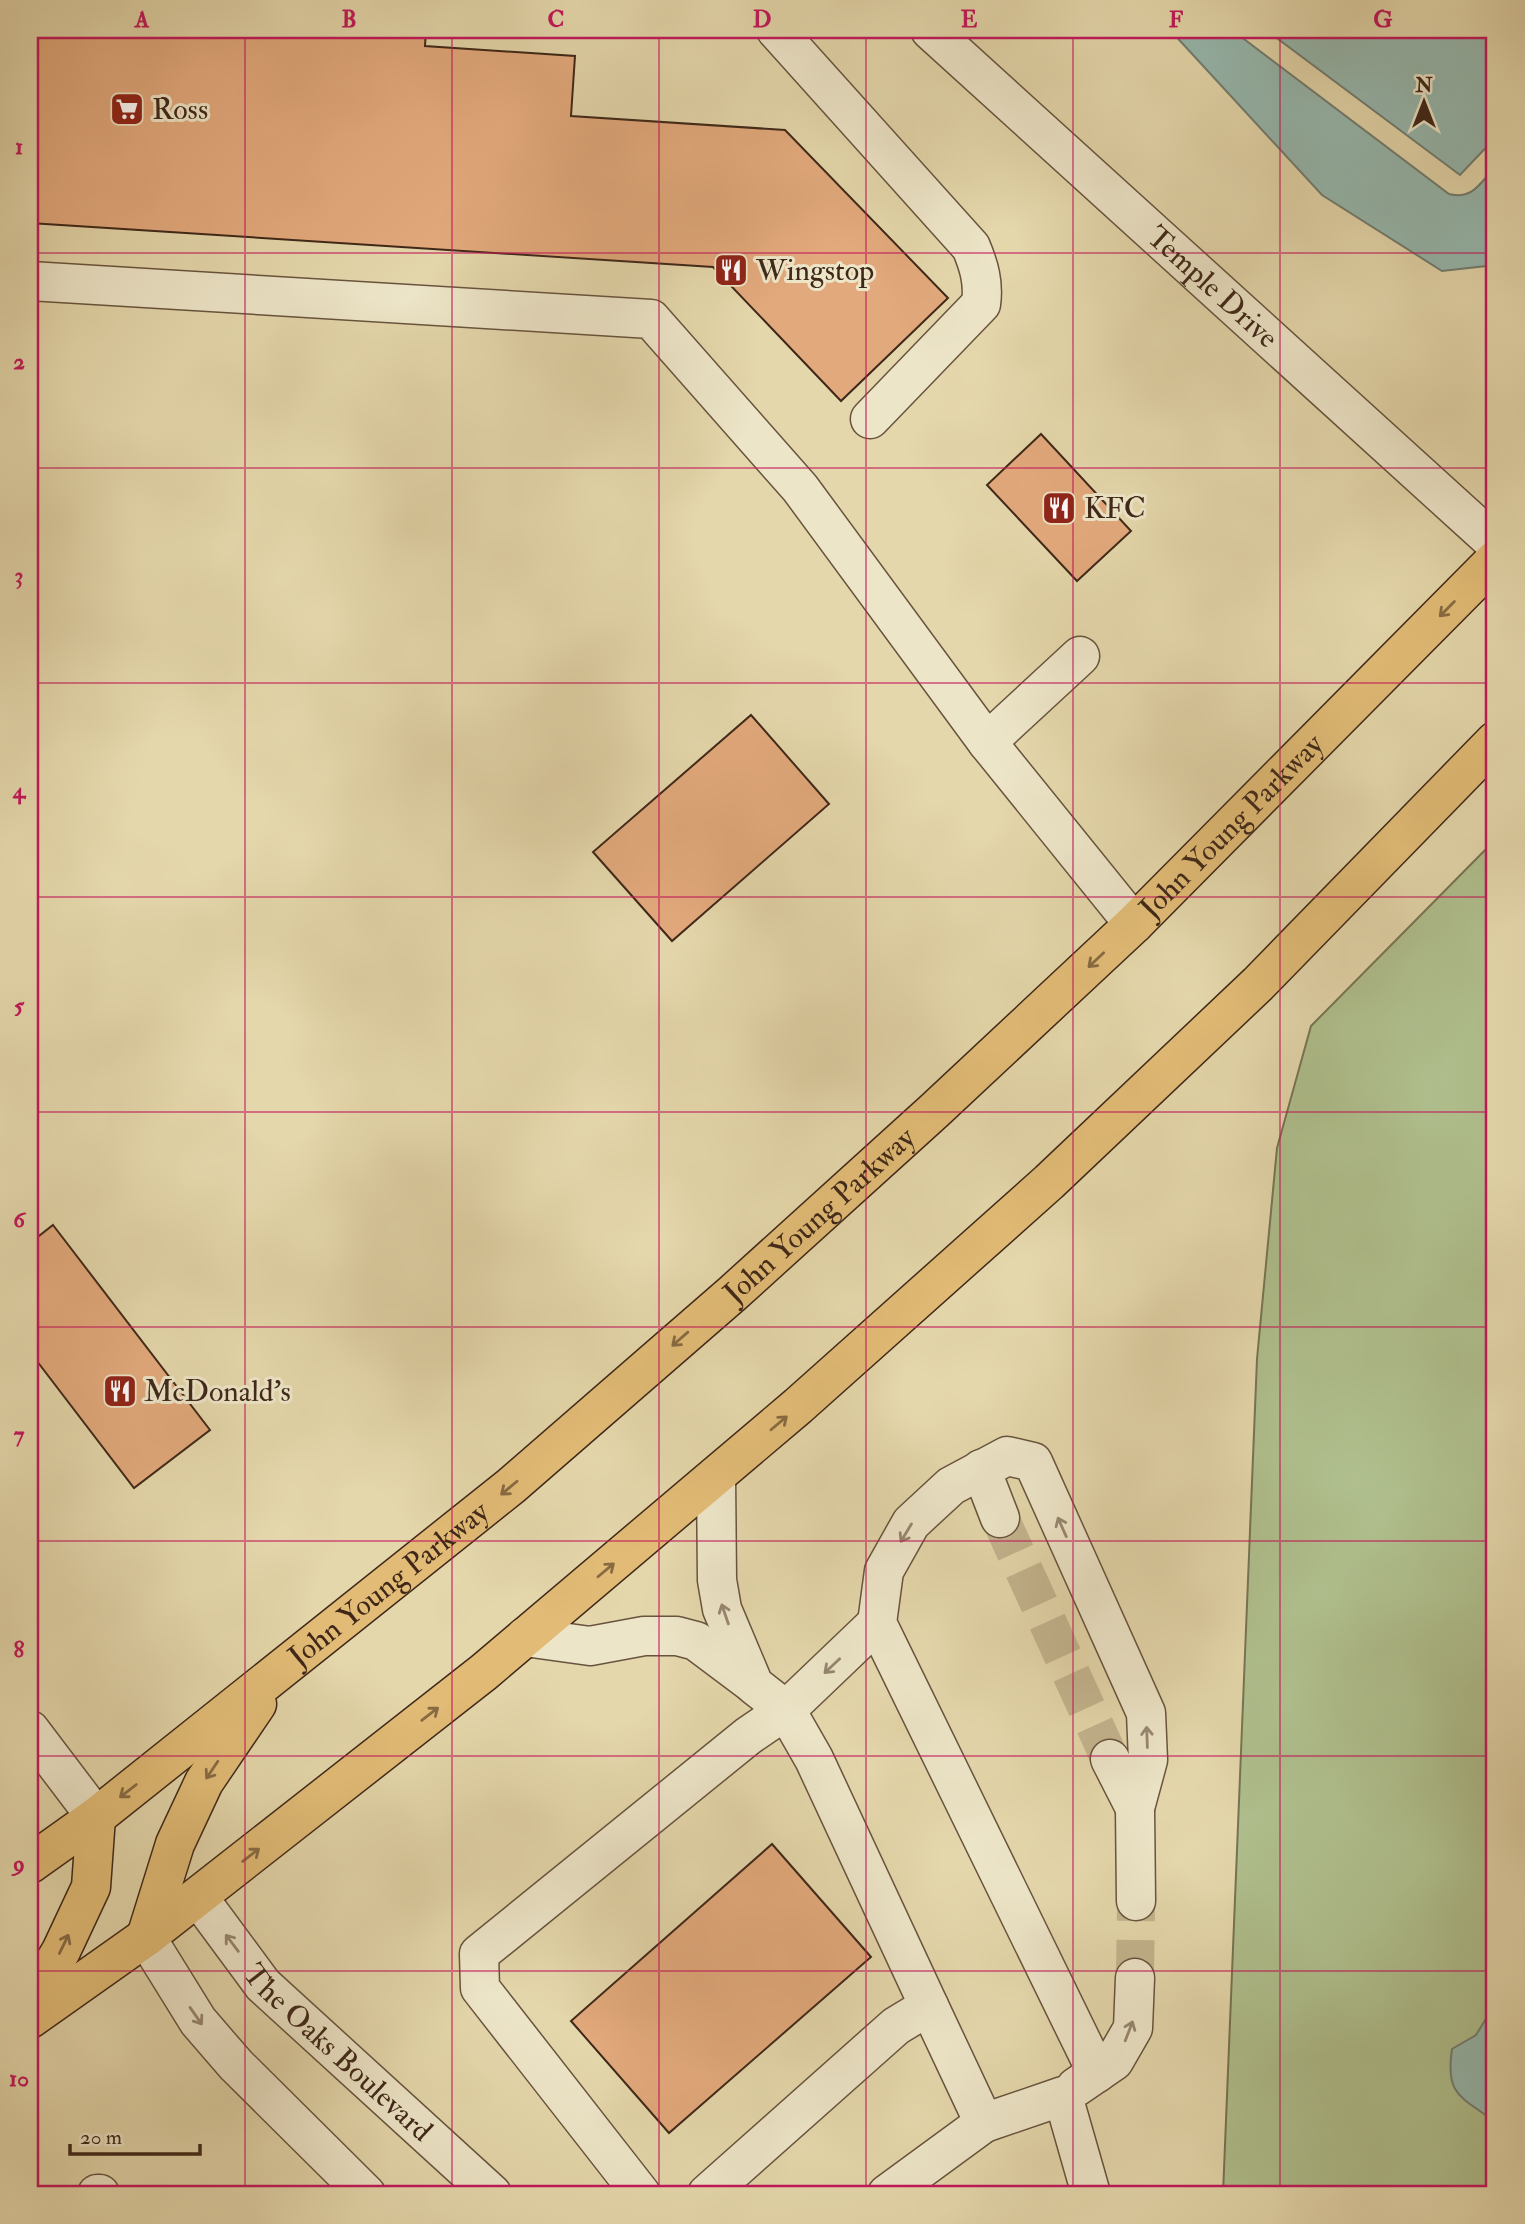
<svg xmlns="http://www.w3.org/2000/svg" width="1525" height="2224" font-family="'IM FELL Double Pica',serif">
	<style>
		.green { fill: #afbf8d; stroke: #777453; stroke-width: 2 }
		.water { fill: #96b8ae; stroke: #737e72; stroke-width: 2 }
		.building { fill: #e2a97c; stroke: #3f2819; stroke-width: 2 }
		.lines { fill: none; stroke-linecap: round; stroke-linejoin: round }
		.minor-tunnel { stroke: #c3b48e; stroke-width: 38; stroke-dasharray: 38 19; stroke-linecap: butt }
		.minor-casing { stroke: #68543e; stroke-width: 41 }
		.highway-casing { stroke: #3f2819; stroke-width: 41 }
		.minor { stroke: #ede5c8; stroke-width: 38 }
		.highway { stroke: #e2bc76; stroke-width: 38 }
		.oneway { stroke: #886b43 }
		.oneway2 { stroke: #968670 }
		.grid { fill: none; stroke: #c2185b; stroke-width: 2; stroke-opacity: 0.55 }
		.labels { text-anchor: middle; stroke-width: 6; stroke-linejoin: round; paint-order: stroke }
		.poi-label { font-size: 30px; fill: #3f2819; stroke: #ede5c8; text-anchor: start }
		.street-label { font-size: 30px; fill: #3f2819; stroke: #ede5c8 }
		.neatline { fill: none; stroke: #c2185b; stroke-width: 2.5 }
		.grid-label { font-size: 23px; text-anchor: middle; font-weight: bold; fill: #c2185b }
	</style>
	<rect width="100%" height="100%" fill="#e4d7ab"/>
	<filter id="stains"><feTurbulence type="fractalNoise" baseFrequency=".00286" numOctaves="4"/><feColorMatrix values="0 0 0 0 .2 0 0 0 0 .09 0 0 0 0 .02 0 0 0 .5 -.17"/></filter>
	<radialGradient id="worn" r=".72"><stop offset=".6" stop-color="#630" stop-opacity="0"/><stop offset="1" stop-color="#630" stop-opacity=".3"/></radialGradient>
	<path class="green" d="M1495,840V2194H1223L1257,1359L1277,1148L1311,1026Z"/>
	<path class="water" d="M1170,30H1232L1449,194C1473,200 1481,182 1495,167V265L1442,271L1322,195Z
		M1266,30H1495V138L1460,175Z
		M1495,2004V2122C1461,2096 1445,2096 1452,2049L1476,2035Z"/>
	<path class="building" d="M30,30H426L425,46L575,56L571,116L785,130L948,298L841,401L713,267L30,223Z
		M1041,434L1131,531L1077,581L987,485Z
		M751,715L829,804L672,941L593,852Z
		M53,1225L210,1430L134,1488L30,1352V1243Z
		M772,1844L871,1957L669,2133L571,2021Z"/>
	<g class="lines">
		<path class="minor-tunnel" d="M1000,1518L1110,1759
			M1135,1978L1136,1901"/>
		<g class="minor-casing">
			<g id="minor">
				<path d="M776,30L971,247C979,266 984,283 981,304L870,419"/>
				<path id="s1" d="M930,30L1495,543"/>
				<path d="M30,281L651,319L800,488L987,742L1134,924"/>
				<path d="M987,742L1080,656"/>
				<path d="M981,1469L1000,1518"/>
				<path d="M716,1476L717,1580L722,1609L754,1685L786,1710L877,1623"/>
				<path d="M525,1637L590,1646L644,1636H677L696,1641L752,1683"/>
				<path d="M30,1730L96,1817"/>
				<path d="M1110,1759L1135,1808"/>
				<path id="s2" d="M198,1897L263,1985L492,2194"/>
				<path d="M146,1937L198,2021L236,2065L366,2194"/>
				<path d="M1097,2073L877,1623L884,1571L911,1523L951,1486L1007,1456L1033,1462L1146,1713L1148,1760L1135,1808L1136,1901"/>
				<path d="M1076,2087L1114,2061L1133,2028L1135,1978"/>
				<path d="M984,2123L1063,2096L1091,2194"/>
				<path d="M97,2194H100"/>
				<path d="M641,2194L480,1988L479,1954L748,1736L786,1710L814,1759L929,2006L896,2026L707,2194"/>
				<path d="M887,2194L984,2123L929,2006"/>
			</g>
		</g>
		<g class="highway-casing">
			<g id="highway">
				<path id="s3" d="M30,1864L96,1817L511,1486L732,1294L934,1111L1134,924L1495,560"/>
				<path d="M146,1937L175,1844L204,1782L257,1704"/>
				<path d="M30,2003L61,1951L91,1887L96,1817"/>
				<path d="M30,2019L146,1937L484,1672L798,1406L1049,1182L1258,984L1495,741"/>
			</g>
		</g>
		<use href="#minor" class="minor"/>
		<use href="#highway" class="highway"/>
	</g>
	<defs><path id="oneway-shaft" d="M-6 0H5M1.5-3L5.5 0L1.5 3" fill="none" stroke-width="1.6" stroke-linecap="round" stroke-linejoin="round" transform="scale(1.75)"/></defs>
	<g class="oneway">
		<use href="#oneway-shaft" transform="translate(1447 609) rotate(135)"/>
		<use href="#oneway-shaft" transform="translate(1096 960) rotate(137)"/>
		<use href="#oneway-shaft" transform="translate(680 1339) rotate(139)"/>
		<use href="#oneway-shaft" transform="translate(779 1423) rotate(-40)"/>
		<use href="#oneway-shaft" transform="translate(509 1488) rotate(140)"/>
		<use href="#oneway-shaft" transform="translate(606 1570) rotate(-40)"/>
		<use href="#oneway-shaft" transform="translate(430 1714) rotate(-38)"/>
		<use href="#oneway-shaft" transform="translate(212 1770) rotate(124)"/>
		<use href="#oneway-shaft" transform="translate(128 1791) rotate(142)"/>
		<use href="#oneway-shaft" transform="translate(251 1855) rotate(-38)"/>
		<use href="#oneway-shaft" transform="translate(64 1944) rotate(-64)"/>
	</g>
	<g class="oneway2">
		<use href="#oneway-shaft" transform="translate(1062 1527) rotate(-114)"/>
		<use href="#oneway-shaft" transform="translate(906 1533) rotate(121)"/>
		<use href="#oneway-shaft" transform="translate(725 1614) rotate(-109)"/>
		<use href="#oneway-shaft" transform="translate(832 1666) rotate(137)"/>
		<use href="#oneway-shaft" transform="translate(1147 1737) rotate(-92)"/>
		<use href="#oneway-shaft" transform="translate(232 1943) rotate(-127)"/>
		<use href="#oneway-shaft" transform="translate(196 2016) rotate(55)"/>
		<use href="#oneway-shaft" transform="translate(1129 2031) rotate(-69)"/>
	</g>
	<path class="grid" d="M245,30V2194M452,30V2194M659,30V2194M866,30V2194M1073,30V2194M1280,30V2194M30,253H1495M30,468H1495M30,683H1495M30,897H1495M30,1112H1495M30,1327H1495M30,1541H1495M30,1756H1495M30,1971H1495"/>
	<defs>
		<g id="supermarket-square" transform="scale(1.75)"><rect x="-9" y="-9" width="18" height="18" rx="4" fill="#8f2418" stroke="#ede5c8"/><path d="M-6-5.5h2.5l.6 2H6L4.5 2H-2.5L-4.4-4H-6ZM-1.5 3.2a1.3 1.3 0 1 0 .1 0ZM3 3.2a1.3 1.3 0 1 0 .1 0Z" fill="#fff"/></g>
		<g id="restaurant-square" transform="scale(1.75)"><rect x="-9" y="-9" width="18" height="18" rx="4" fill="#8f2418" stroke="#ede5c8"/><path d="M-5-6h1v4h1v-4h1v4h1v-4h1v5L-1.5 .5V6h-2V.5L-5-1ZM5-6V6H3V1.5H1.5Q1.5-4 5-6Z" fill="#fff"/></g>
	</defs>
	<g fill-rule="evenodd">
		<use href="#supermarket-square" x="127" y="109"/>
		<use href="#restaurant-square" x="731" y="270"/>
		<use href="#restaurant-square" x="1059" y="508"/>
		<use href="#restaurant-square" x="120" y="1391"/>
	</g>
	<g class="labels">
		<g class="poi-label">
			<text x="152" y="119">Ross</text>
			<text x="756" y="280">Wingstop</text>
			<text x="1084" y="518">KFC</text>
			<text x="144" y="1401">McDonald's</text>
		</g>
		<g class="street-label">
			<text dy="10" stroke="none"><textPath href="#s1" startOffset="382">Temple Drive</textPath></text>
			<text dy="10" stroke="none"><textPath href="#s3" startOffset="1589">John Young Parkway</textPath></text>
			<text dy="10" stroke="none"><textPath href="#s3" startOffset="1022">John Young Parkway</textPath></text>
			<text dy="10" stroke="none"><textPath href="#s3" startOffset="455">John Young Parkway</textPath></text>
			<text dy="10" stroke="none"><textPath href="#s2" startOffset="210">The Oaks Boulevard</textPath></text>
		</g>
	</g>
	<rect width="1525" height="2224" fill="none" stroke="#e4d7ab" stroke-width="77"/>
	<g transform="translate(1424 102)" stroke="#ede5c8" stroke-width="5" paint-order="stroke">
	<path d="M0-5L12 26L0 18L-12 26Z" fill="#3f2819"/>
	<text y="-10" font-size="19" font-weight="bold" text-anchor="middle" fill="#3f2819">N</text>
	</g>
	<path d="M70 2144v10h130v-10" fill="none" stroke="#3f2819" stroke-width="3.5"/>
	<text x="80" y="2144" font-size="21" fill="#3f2819" stroke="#ede5c8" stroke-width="5" paint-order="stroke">20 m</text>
	<rect x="38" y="38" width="1448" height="2148" class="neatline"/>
	<g class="grid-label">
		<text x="142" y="27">A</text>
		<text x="349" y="27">B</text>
		<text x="556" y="27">C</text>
		<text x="762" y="27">D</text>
		<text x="969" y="27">E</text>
		<text x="1176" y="27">F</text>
		<text x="1383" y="27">G</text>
		<text x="19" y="154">1</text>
		<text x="19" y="369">2</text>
		<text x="19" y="583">3</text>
		<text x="19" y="798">4</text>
		<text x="19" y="1013">5</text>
		<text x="19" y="1227">6</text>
		<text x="19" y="1442">7</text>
		<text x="19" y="1657">8</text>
		<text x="19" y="1871">9</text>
		<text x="19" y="2086">10</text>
	</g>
	<rect width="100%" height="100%" filter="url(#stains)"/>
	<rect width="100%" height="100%" fill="url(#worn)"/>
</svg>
